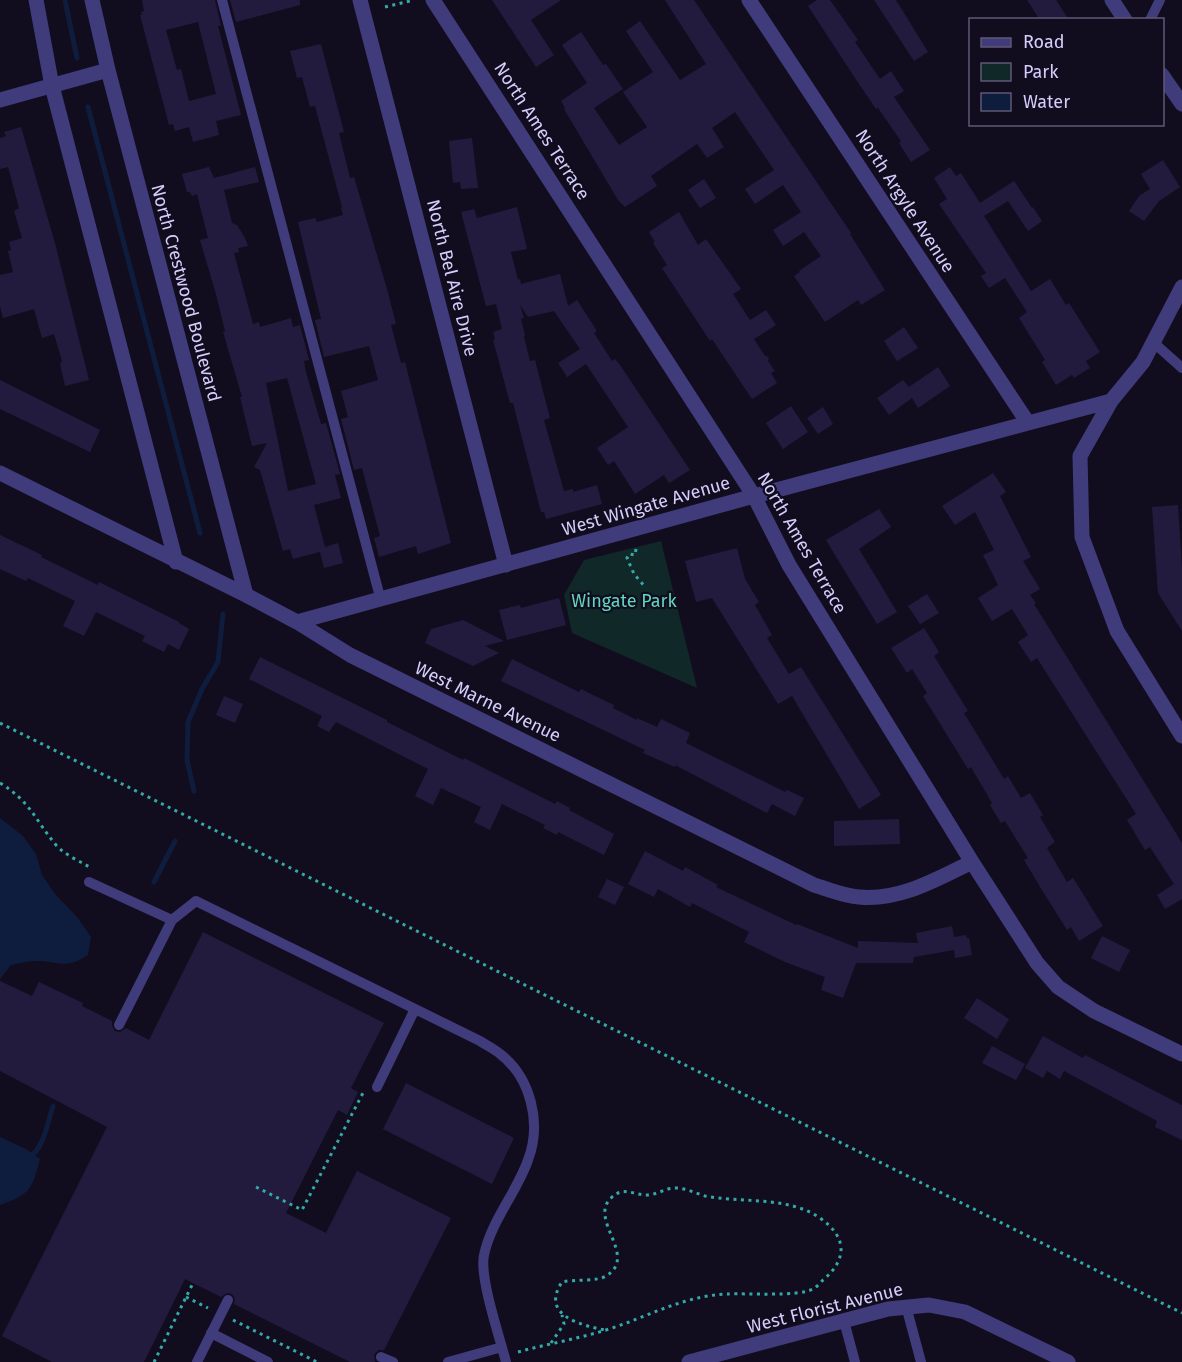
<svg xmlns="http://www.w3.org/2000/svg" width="1182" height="1362" font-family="'Fira Sans',sans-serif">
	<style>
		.green { fill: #112828 }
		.water { fill: #0e1d3d }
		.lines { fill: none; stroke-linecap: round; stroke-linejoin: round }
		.stream { stroke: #0e1d3d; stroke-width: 5 }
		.building { fill: #231b3e; fill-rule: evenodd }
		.path { stroke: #34aaa7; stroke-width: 3; stroke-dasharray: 3 4.5; stroke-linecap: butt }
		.lane { stroke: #403b7b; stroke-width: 10 }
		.street { stroke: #403b7b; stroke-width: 15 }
		.labels { text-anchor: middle; stroke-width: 4.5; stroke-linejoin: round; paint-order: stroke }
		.street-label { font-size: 18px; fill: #d5cefc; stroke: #110d1e }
		.park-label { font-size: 18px; fill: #5fd7be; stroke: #110d1e }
	</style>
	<rect width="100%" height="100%" fill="#110d1e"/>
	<path class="green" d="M661,541L697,688L572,633L564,595L584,560Z"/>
	<path class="water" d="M0,818L23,836L36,854L42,875L55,894L77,917L91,937L88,955C64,971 59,960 34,961C26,961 18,964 11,965L0,979Z
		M0,1137L26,1149L40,1159C32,1189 31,1194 0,1205Z"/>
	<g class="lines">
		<path class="stream" d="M65,0L77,58
			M88,107L200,533
			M194,791L187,760L188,722L202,689L218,662L223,614
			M154,882L175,841
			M30,1157C44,1148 48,1121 53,1106"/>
	</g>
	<path class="building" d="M142,0H215L221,26H218L241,115L216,121L219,135L193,142L189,127L175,131L173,124L169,125L140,15H142L141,12L144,11ZM198,22L216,94L189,101L181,69L177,70L166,30Z
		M230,0H300V5L236,22Z
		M492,0H561L531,20L554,55L536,67Z
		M665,0H694L851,233L850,234L885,290L861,305L858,300L825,322L794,276L800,272L799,271L821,256L804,232L783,246L773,230L801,212L783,185L755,204L745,189L774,170L735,112L712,128L724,147L707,158L697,144L651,176L657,186L625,207L618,200L564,109L565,108L561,101L587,83L562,45L581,32L603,65L606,64L623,89L594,108L619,145L647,127L623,92L653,72L626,31L640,21L680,80L706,64Z
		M817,0H830L858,40L855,42L880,79L891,71L904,91L894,97L930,150L911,162L899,143L901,141L878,108L876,109L857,81L808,6Z
		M874,0H896L928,52L914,61Z
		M1027,0H1056L1069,20H1040Z
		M321,44L344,132L339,133L350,178L354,177L387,289L396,324L391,325L401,363L405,362L451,543L418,554L416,546L379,557L374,538L380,536L362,468L354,470L341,419L348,417L341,391L378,380L369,346L324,357L315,320L321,319L298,222L315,218L317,222L343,215L341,208L342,207L315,106L310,107L302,77L297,78L290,51Z
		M21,127L55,243L89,380L65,386L60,364L62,361L54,334L42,338L34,309L3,318L0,306V275L13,272L8,251L11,250L9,242L22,238L14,211L19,208L8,167L0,169V138L6,136L4,132Z
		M472,138L478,188L461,189L460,182L453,183L449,141Z
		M1163,160L1180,187L1159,201L1144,221L1129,211L1139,196L1150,189L1141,174Z
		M209,167L214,178L255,167L259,182L224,190L232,223L237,225L245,238L248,246L238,248L239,252L234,253L253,324L259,322L260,327L291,318L293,327L300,325L309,360L304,361L306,372L321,424L326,423L340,474L335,475L341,498L314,505L325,547L338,543L343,563L324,568L320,552L293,559L290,549L283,551L260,470L254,467L267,443L252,446L240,397H242L223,332L225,331L216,294L200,240L208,238L197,194L192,196L190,192H187L182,174ZM287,378L316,484L288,491L266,383Z
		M950,167L956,176L961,173L980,203L1014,181L1032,208L1033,207L1042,221L1028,231L1008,201L984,216L1031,291L1050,279L1066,305L1069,303L1100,352L1086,361L1090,368L1074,378L1072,375L1056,385L1042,362L1045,360L1019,318L1027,312L1005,278L989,288L981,276L986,273L939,204L947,199L934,178Z
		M704,179L716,198L700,208L688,190Z
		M517,207L527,249L511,252L518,280L520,279L521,284L560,274L568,306L577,300L597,331L594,333L612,361L615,359L620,365L690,470L669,483L664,475L635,494L614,461L608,465L597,448L628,427L586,364L567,377L558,363L580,349L554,311L528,317L520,305L524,318L521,319L525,335L524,337L530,361L535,360L550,418L544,420L564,491L573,489V492L597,485L602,504L546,519L544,512H541L513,403H510L493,340L495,339L493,332L502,329L496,304L486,306L461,212L474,209L477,218Z
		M679,212L698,245L706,239L741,289L733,294L750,320L766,310L776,325L754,339L765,356L769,357L768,361L775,371L771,373L777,383L752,399L712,339L710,341L662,268L667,265L653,243L655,242L649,232Z
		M904,327L918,348L897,361L884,341Z
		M938,367L950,386L918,408L912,398L889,415L877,398L903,380L909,387Z
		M0,380L100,430L90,452L0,409Z
		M791,406L808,432L783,449L766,423Z
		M823,407L833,424L818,434L807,418Z
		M993,473L1006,492L1000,496L1031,557L1023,561L1040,589L1030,595L1036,603L1034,604L1182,843V899L1165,909L1157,895L1174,884L1150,847L1145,850L1127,820L1136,814L1037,658L1031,662L1018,642L1028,635L1012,609L992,621L978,598L998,585L983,555L994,550L975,512L955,525L942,506Z
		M1178,505L1182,569V631L1158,593L1152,507Z
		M879,509L891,527L859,549L897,612L877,624L826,540Z
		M0,535L42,555L41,557L98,585L99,582L179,622V623L189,629L179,650L168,644L164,652L142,641L145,636L96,612L84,636L63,626L75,601L28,578L26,581L0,569Z
		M737,548L745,579L759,602L755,605L772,635L767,638L789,674L801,667L881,795L859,809L792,696L778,704L712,598L696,602L685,561Z
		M927,594L939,613L920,624L908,606Z
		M559,598L566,625L507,640L499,610L520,605L521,608Z
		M463,620L504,641L485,646L499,653L473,666L425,643L431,629Z
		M924,628L939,652L934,656L968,711L964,713L1004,779L1008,776L1021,798L1030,793L1043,815L1040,817L1055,842L1047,848L1067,882L1073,878L1103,926L1079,941L1071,927L1067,930L1042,890L1024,860L1028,858L1005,821L1001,823L990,805L992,803L971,767L968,769L923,696L927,693L912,669L907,673L891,648Z
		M260,657L387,720V722L463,760L464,758L555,804L557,801L570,808L569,810L614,834L604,855L558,832L557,835L543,828L545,825L502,804L490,830L474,822L481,807L441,788L433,805L415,796L428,769L336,722L329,732L317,726L322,716L249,679Z
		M512,659L579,692L581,689L597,697L614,705L613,708L637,720V718L657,727L661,719L690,733L686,743L785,792L787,790L804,798L795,816L772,804L767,813L675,765V767L643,753L645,750L501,681Z
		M224,696L243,704L235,723L216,715Z
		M899,819L900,844L834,846V821Z
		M645,851L683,871L685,867L718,885L716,887L796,925L797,924L858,948V941L918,943L916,933L952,926L954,937L966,935L967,938H969L972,955L955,958L954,950L914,957L913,963H856L843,998L821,990L825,977L785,962L744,942L749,932L692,903L690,907L658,889L654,897L628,884Z
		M607,879L624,887L615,905L598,897Z
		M203,932L384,1023L351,1088L358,1092L347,1115L338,1110L286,1213L326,1233L357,1171L451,1218L384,1350H379L374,1354L375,1362H350L234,1304L235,1299L232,1294L227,1293L221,1297L185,1279L144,1362H52L2,1336L107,1127L0,1071V981L32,996L39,982L83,1003L82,1006L112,1021V1026L115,1031L120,1032L126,1028L149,1040Z
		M1102,936L1130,950L1119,972L1091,958Z
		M977,998L1009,1019L997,1039L964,1018Z
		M1043,1036L1083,1058L1085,1055L1182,1105V1140L1155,1127L1157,1121L1064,1071L1060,1079L1047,1071L1043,1078L1025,1068Z
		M992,1046L1025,1064L1016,1080L982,1063Z
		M406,1083L514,1138L492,1184L383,1129Z"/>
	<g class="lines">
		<path class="path" d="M385,7L410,1
			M636,549L635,555L629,554L627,558L634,574L646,588
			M0,723L1182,1313
			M0,783C31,802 35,820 56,845C66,856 80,861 91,868
			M256,1187L302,1210L364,1091
			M186,1297L208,1308
			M233,1320L317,1362
			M551,1343L564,1324L562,1315
			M518,1352C547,1344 577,1339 606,1330C648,1317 682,1296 727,1294C747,1293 798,1297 813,1289C817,1287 820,1283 823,1280C848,1259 847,1237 820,1218C788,1196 742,1203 705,1196C695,1193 686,1188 675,1188C666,1188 658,1194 649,1195C634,1196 624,1185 611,1198C588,1220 639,1256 606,1276C596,1282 575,1279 562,1282C540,1315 580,1325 605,1330
			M154,1362L193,1283"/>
		<path class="lane" d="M222,0L380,597
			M1150,20L1160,0
			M1153,342L1182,368
			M89,882L172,920
			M119,1025L172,920L196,901L480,1041C486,1045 493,1048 499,1053C531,1077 542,1123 528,1160C517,1192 491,1221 484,1255C479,1277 500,1338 506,1362
			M377,1087L415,1009
			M906,1306L921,1362
			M844,1321L855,1362
			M211,1333L268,1362
			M381,1357L393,1362
			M197,1362L228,1300
			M448,1362L502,1347"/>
		<path class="street" d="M36,0L52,86L176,562
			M92,0L108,70L246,595
			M360,0L506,565
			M433,0L754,496L789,565L972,862L1037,963L1058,987L1094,1011L1182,1054
			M749,0L1028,423
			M1112,0L1125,20
			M1162,75L1182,104
			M0,100L108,70
			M1182,287L1143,362L1111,401L1080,456L1082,537L1117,631L1182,736
			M0,473L246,595L297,622L350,655L814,885C828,889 844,896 859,897C900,901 937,879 972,862
			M297,622L754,496L1111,401
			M689,1362L888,1309L929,1305L965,1312L1068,1362"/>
	</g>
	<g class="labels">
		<g class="street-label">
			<text transform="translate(542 131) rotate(57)" y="6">North Ames Terrace</text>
			<text transform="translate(905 201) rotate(57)" y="6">North Argyle Avenue</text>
			<text transform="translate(452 278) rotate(76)" y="6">North Bel Aire Drive</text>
			<text transform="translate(186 293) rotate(75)" y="6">North Crestwood Boulevard</text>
			<text transform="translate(646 506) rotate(-16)" y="6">West Wingate Avenue</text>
			<text transform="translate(802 543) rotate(60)" y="6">North Ames Terrace</text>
			<text transform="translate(488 702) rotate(26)" y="6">West Marne Avenue</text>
			<text transform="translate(825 1308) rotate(-14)" y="6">West Florist Avenue</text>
		</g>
		<g class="park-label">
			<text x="624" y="607">Wingate Park</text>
		</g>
	</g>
	<rect x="969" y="18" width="195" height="108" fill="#110d1e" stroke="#5f5a77" stroke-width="1.5"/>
	<rect x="981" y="38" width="30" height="9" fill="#403b7b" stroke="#5f5a77" stroke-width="1.5"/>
	<text x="1023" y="48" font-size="18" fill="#d5cefc">Road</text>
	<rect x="981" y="63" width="30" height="18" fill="#112828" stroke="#5f5a77" stroke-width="1.5"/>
	<text x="1023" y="78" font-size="18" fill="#d5cefc">Park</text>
	<rect x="981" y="93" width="30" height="18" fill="#0e1d3d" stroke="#5f5a77" stroke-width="1.5"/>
	<text x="1023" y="108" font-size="18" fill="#d5cefc">Water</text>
</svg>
